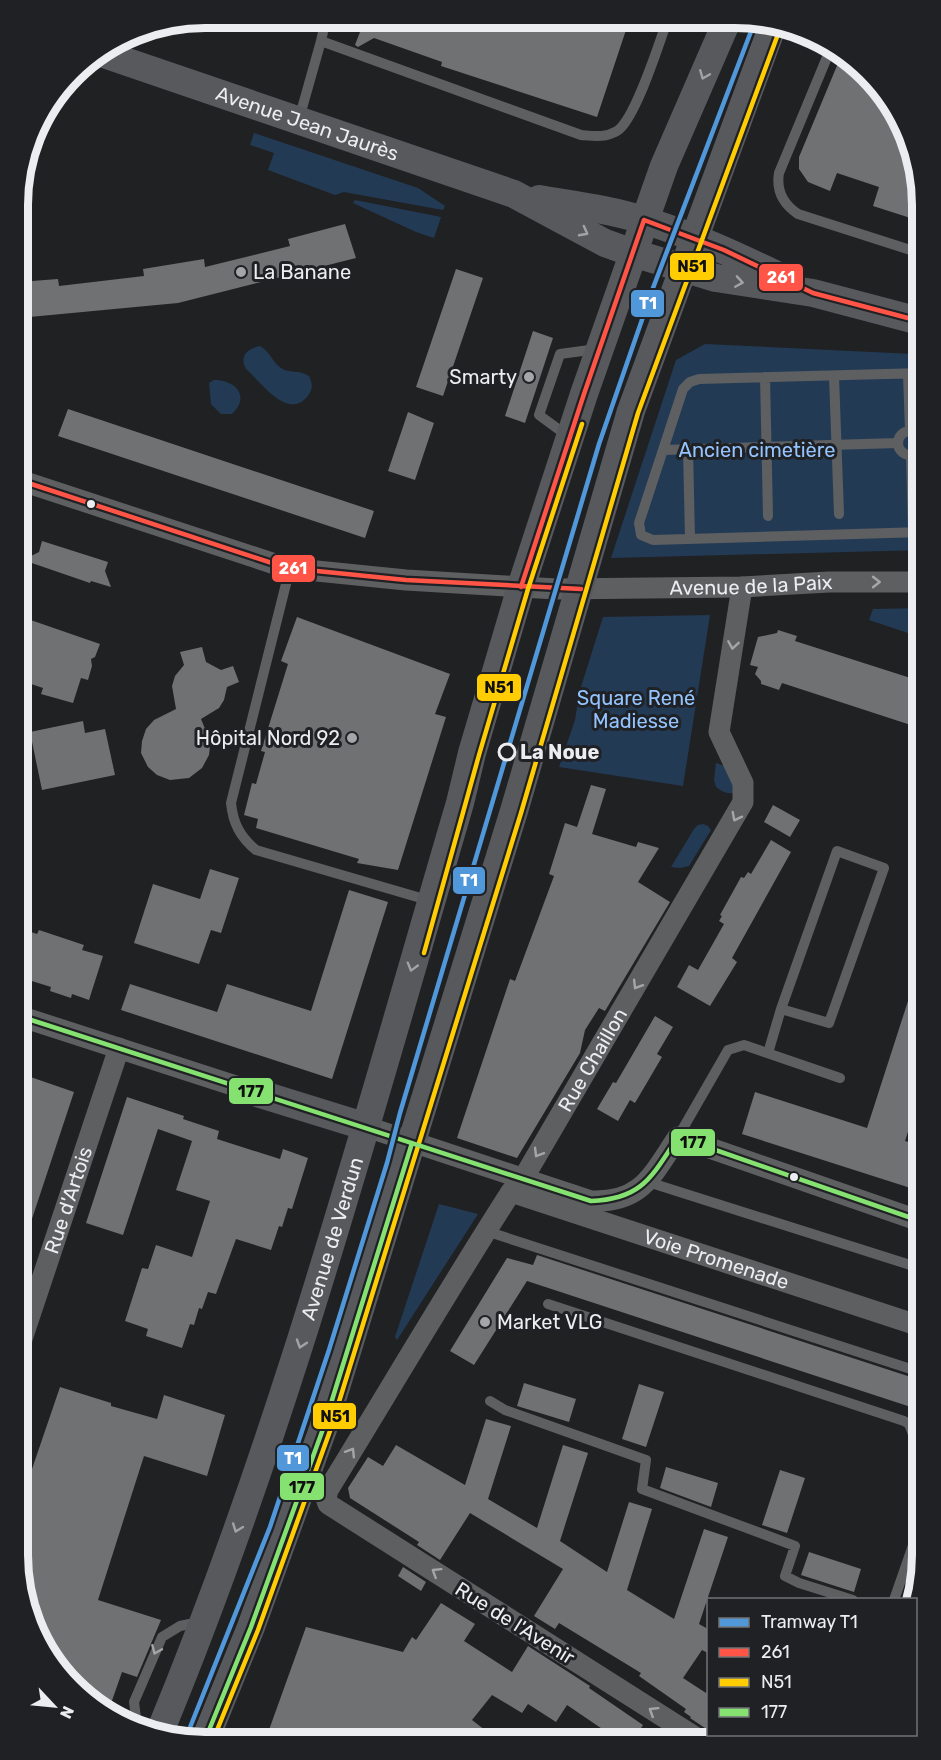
<svg xmlns="http://www.w3.org/2000/svg" width="941" height="1760" font-family="Rubik,sans-serif">
	<style>
		.green { fill: #233a55 }
		.building { fill: #707173 }
		.lines { fill: none; stroke-linecap: round; stroke-linejoin: round }
		.lane { stroke: #5e5f61; stroke-width: 10 }
		.street { stroke: #5e5f61; stroke-width: 21 }
		.secondary { stroke: #57595c; stroke-width: 28 }
		.bus-1-casing { stroke: #1f2124; stroke-width: 9 }
		.bus-2-casing { stroke: #1f2124; stroke-width: 9 }
		.bus-3-casing { stroke: #1f2124; stroke-width: 9 }
		.bus-1 { stroke: #ff5446; stroke-width: 4.5 }
		.bus-2 { stroke: #ffcd02; stroke-width: 4.5 }
		.bus-3 { stroke: #85e271; stroke-width: 4.5 }
		.tram-1-casing { stroke: #1f2124; stroke-width: 9 }
		.tram-1 { stroke: #5098da; stroke-width: 4.5 }
		.oneway { stroke: #a1a3a6 }
		.oneway2 { stroke: #a4a6a8 }
		.poi-dot { fill: #a4a6a8; stroke: #1f2124; stroke-width: 2 }
		.bus-dot { fill: #ebedf0; stroke: #1f2124; stroke-width: 2 }
		.stop-dot { fill: #1f2124; stroke: #ebedf0; stroke-width: 3 }
		.labels { text-anchor: middle; stroke-width: 6; stroke-linejoin: round; paint-order: stroke }
		.street-label { font-size: 20px; fill: #ebedf0; stroke: #1f2124 }
		.poi-label { font-size: 20px; fill: #ebedf0; stroke: #1f2124; text-anchor: start }
		.park-label { font-size: 20px; fill: #94c4ff; stroke: #1f2124 }
		.stop-label { font-size: 20px; font-weight: bold; fill: #ebedf0; stroke: #1f2124; text-anchor: start }
		.rim { fill: none; stroke: #ebedf0; stroke-width: 8 }
		.line-badge { stroke: #1f2124; stroke-width: 2 }
		.badge-label { font-size: 16px; text-anchor: middle; font-weight: bold; fill: #fff }
		.pale-badge-label { font-size: 16px; text-anchor: middle; font-weight: bold; fill: #111 }
	</style>
	<rect width="100%" height="100%" fill="#202123"/>
	<path class="green" d="M254,133L418,188L445,206L443,210L344,192L335,195L268,170L274,153L250,145Z
		M355,200L441,217L434,238L416,232L353,203Z
		M705,344L913,354L923,357V550L611,558L676,360Z
		M260,346C270,351 272,362 281,368C289,374 299,369 309,376C313,384 313,390 307,397C287,420 262,383 247,370C238,358 247,348 260,346Z
		M214,380C235,380 251,396 232,414H221L211,404L209,383Z
		M923,608V638L869,620L873,609Z
		M710,615L683,786L559,767L575,720L580,690L603,617Z
		M716,763L731,768L736,792C729,795 722,792 716,787L714,780Z
		M703,824L708,826L711,830L689,866L680,868L671,867L694,829L698,825Z
		M439,1204L478,1214L397,1340L395,1337Z"/>
	<path class="building" d="M365,19L529,20L629,21L597,117L441,66L442,62L374,38L358,47L355,45Z
		M841,56L859,64L913,145L923,205V222L873,206L879,187L837,173L830,191L808,182L799,169V157Z
		M345,224L356,258L178,303L19,318V282L58,279L59,286L144,276L143,269L204,259L205,267L290,246L288,239Z
		M456,269L483,278L443,396L416,387Z
		M533,331L553,338L525,423L505,416Z
		M68,409L374,511L365,538L58,436Z
		M408,412L434,423L415,480L388,471Z
		M42,541L108,562L105,571L111,587L91,581L90,583L23,560L39,552Z
		M19,616L100,644L95,657L91,659L92,666L88,680L81,678L73,703L41,694L43,688L19,680Z
		M297,617L450,674L435,714L446,717L398,870L357,863L359,859L256,828L258,819L244,815L252,783L256,784L265,752L261,751L288,664L281,661Z
		M778,630L797,636L795,641L923,682V729L782,683L779,690L761,684V681L755,674L758,667L750,665L758,637L777,633Z
		M202,647L206,662L221,670L233,666L239,682L227,687L224,700L219,708L201,719L208,736L210,746L209,755L202,768L189,778L170,780L157,775L148,767L141,753L142,741L146,729L154,720L176,709L172,686L175,676L184,665L180,652Z
		M83,721L85,733L105,729L115,775L42,790L30,732Z
		M591,785L606,789L592,834L636,847L638,842L659,848L638,882L670,902L605,1011L599,1008L585,1030L580,1053L517,1158L457,1138L510,979L515,981L554,876L549,874L565,823L577,827Z
		M773,805L800,820L790,837L764,822Z
		M771,840L791,852L732,958L737,962L710,1006L677,987L689,965L698,970L724,924L719,921L722,916L720,915L741,877L744,878L748,872L751,874Z
		M210,869L239,878L221,933L211,930L199,964L134,943L153,884L200,899Z
		M349,890L388,902L332,1079L121,1010L130,984L217,1012L227,984L311,1011Z
		M19,928L37,934L39,930L84,945L82,950L103,956L89,1000L72,994L71,998L50,991L51,987L19,977Z
		M919,967H923V1085L905,1141L923,1146V1192L742,1134L755,1092L867,1128Z
		M655,1016L673,1027L657,1054L662,1057L635,1103L630,1100L618,1121L597,1109L613,1082L616,1083Z
		M19,1073L74,1092L22,1249L18,1248V1166L29,1132L18,1128Z
		M127,1097L184,1116L183,1119L219,1131L217,1139L280,1159L283,1149L308,1158L292,1209L288,1208L282,1227L279,1226L271,1250L236,1239L216,1294L208,1292L202,1309L199,1308L194,1325L190,1324L182,1348L146,1336L148,1329L125,1321L142,1268L148,1269L156,1245L192,1257L210,1201L176,1190L192,1141L158,1129L123,1235L86,1223Z
		M537,1255L923,1381V1411L527,1281L474,1365L450,1351L507,1258L533,1265Z
		M524,1383L576,1399L569,1422L517,1406Z
		M639,1384L664,1392L646,1447L622,1439Z
		M60,1387L111,1403V1406L157,1419L164,1395L225,1415L207,1476L144,1456L98,1600L161,1620L137,1677L122,1672L108,1712L81,1695L48,1645L51,1634L38,1630L28,1615L18,1555V1510Z
		M486,1419L511,1426L488,1499L537,1528L563,1445L588,1453L560,1541L607,1572L629,1502L652,1509L627,1590L674,1619L704,1529L728,1537L699,1624L708,1629V1653L702,1650L683,1678L706,1693L708,1689V1730L690,1718L691,1717L684,1712L686,1709L639,1676L641,1673L559,1623L555,1629L534,1616L563,1569L470,1513L440,1560L417,1545L419,1542L350,1498L348,1488L368,1457L383,1466L396,1445L465,1485Z
		M666,1467L718,1483L711,1507L660,1488Z
		M780,1470L805,1478L787,1533L762,1525Z
		M809,1552L861,1569L854,1592L801,1575Z
		M403,1567L426,1582L421,1591L398,1576Z
		M441,1603L475,1624L464,1641L512,1672L528,1646L590,1686L589,1688L643,1725L633,1741L618,1732L614,1737L567,1705L556,1722L528,1704L522,1713L492,1695L472,1720L499,1741H265L306,1627L403,1652L412,1637L416,1640Z"/>
	<g class="lines">
		<path class="lane" d="M326,19L321,41L581,135C594,136 605,138 617,131C635,120 659,44 667,21
			M830,50L779,173C776,191 783,204 798,214L923,254
			M299,119L321,41
			M908,374L910,430
			M834,376L839,514
			M765,377L768,516
			M898 443a12 12 0 1 1 24 0a12 12 0 1 1-24 0Z
			M569,437L539,415L560,354L597,349
			M688,449L690,539
			M663,450L898,443
			M911,456L913,532
			M923,532L653,540L641,535L639,523L683,389L690,382L699,379L923,373
			M290,568L231,803C233,823 240,837 256,850L431,901
			M837,851L884,868L829,1023L781,1009Z
			M768,1053L781,1009
			M678,1137L728,1050L744,1045L840,1078
			M648,1182L923,1269
			M486,1231L923,1373
			M548,1304L904,1421L909,1424L923,1460
			M490,1401L505,1410L646,1460L642,1489L795,1546L785,1576L799,1583L853,1600
			M894,1600L918,1531L923,1527
			M146,1731L136,1718L134,1702L162,1637L180,1626L199,1622"/>
		<g class="street">
			<path id="s1" d="M19,480L287,568L406,580L556,589L742,587L829,582H923"/>
			<path d="M19,1016L254,1092"/>
			<path d="M367,1127L591,1201C642,1203 652,1175 678,1137L923,1222"/>
			<path id="s2" d="M511,1192L923,1327"/>
			<path id="s3" d="M18,1351L119,1048"/>
			<path id="s4" d="M703,1742L328,1504L326,1498L328,1490C389,1391 448,1290 511,1192L527,1172L743,802V783L719,732L742,587"/>
		</g>
		<g class="secondary">
			<path id="s5" d="M101,53L514,194L605,243L633,253L716,278L813,293L923,322"/>
			<path d="M539,199C573,205 609,209 643,220C693,235 740,257 787,280"/>
			<path d="M254,1092L367,1127"/>
			<path id="s6" d="M159,1734C284,1433 368,1116 460,803L472,753L521,587L584,394L664,166L727,21"/>
			<path d="M205,1740L251,1627L323,1429L514,811L631,411L774,22"/>
		</g>
		<g class="bus-1-casing">
			<path id="bus-1" d="M644,220L724,250L813,293L923,322
				M19,480L287,568L406,580L581,589
				M521,587L584,394L644,220"/>
		</g>
		<g class="bus-2-casing">
			<path id="bus-2" d="M424,953L479,755L528,589L582,424
				M213,1740L258,1630L330,1431L521,813L638,413L781,26"/>
		</g>
		<g class="bus-3-casing">
			<path id="bus-3" d="M19,1016L591,1201C643,1199 652,1176 678,1137L923,1222
				M205,1740L251,1627L323,1429L412,1143"/>
		</g>
		<use href="#bus-1" class="bus-1"/>
		<use href="#bus-2" class="bus-2"/>
		<use href="#bus-3" class="bus-3"/>
		<g class="tram-1-casing">
			<path id="tram-1" d="M185,1740L270,1527L329,1350L387,1163L400,1113L599,444L653,288L755,21"/>
		</g>
		<use href="#tram-1" class="tram-1"/>
	</g>
	<defs><path id="oneway-chevron" d="M-2-3.5L2.5 0L-2 3.5" fill="none" stroke-width="1.6" stroke-linecap="round" stroke-linejoin="round" transform="scale(1.5)"/></defs>
	<g class="oneway">
		<use href="#oneway-chevron" transform="translate(704 75) rotate(112)"/>
		<use href="#oneway-chevron" transform="translate(584 232) rotate(28)"/>
		<use href="#oneway-chevron" transform="translate(739 282) rotate(9)"/>
		<use href="#oneway-chevron" transform="translate(412 967) rotate(106)"/>
		<use href="#oneway-chevron" transform="translate(301 1344) rotate(108)"/>
		<use href="#oneway-chevron" transform="translate(237 1528) rotate(110)"/>
	</g>
	<g class="oneway2">
		<use href="#oneway-chevron" transform="translate(876 582)"/>
		<use href="#oneway-chevron" transform="translate(733 645) rotate(99)"/>
		<use href="#oneway-chevron" transform="translate(736 817) rotate(117)"/>
		<use href="#oneway-chevron" transform="translate(637 985) rotate(121)"/>
		<use href="#oneway-chevron" transform="translate(538 1153) rotate(121)"/>
		<use href="#oneway-chevron" transform="translate(351 1452) rotate(-58)"/>
		<use href="#oneway-chevron" transform="translate(436 1572) rotate(-148)"/>
		<use href="#oneway-chevron" transform="translate(156 1650) rotate(113)"/>
		<use href="#oneway-chevron" transform="translate(653 1711) rotate(-148)"/>
	</g>
	<g class="poi-dot">
		<circle cx="241" cy="272" r="6"/>
		<circle cx="529" cy="377" r="6"/>
		<circle cx="352" cy="738" r="6"/>
		<circle cx="485" cy="1322" r="6"/>
	</g>
	<g class="bus-dot">
		<circle cx="91" cy="504" r="5"/>
		<circle cx="794" cy="1177" r="5"/>
	</g>
	<circle class="stop-dot" cx="507" cy="752" r="8"/>
	<g class="labels">
		<g class="street-label">
			<text dy="7" stroke="none"><textPath href="#s5" startOffset="218">Avenue Jean Jaurès</textPath></text>
			<text dy="7" stroke="none"><textPath href="#s1" startOffset="747">Avenue de la Paix</textPath></text>
			<text dy="7" stroke="none"><textPath href="#s4" startOffset="964">Rue Chaillon</textPath></text>
			<text dy="7" stroke="none"><textPath href="#s3" startOffset="159">Rue d'Artois</textPath></text>
			<text dy="7" stroke="none"><textPath href="#s6" startOffset="525">Avenue de Verdun</textPath></text>
			<text dy="7" stroke="none"><textPath href="#s2" startOffset="216">Voie Promenade</textPath></text>
			<text transform="translate(515 1623) rotate(32)" y="7">Rue de l'Avenir</text>
		</g>
		<g class="poi-label">
			<text x="253" y="279">La Banane</text>
			<text x="517" y="384" text-anchor="end">Smarty</text>
			<text x="340" y="745" text-anchor="end">Hôpital Nord 92</text>
			<text x="497" y="1329">Market VLG</text>
		</g>
		<g class="park-label">
			<text x="757" y="457">Ancien cimetière</text>
			<text x="636" y="705">Square René<tspan x="636" dy="23">Madiesse</tspan></text>
		</g>
		<g class="stop-label">
			<text x="520" y="759">La Noue</text>
		</g>
	</g>
	<path d="M0 0H941V1760H0ZM205 28H735A177 177 0 0 1 912 205V1555A177 177 0 0 1 735 1732H205A177 177 0 0 1 28 1555V205A177 177 0 0 1 205 28Z" fill="#1f2124" fill-rule="evenodd"/>
	<path class="rim" d="M205 28H735A177 177 0 0 1 912 205V1555A177 177 0 0 1 735 1732H205A177 177 0 0 1 28 1555V205A177 177 0 0 1 205 28Z"/>
	<g class="line-badge">
		<rect x="669" y="252" width="46" height="29" rx="6" fill="#ffcd02"/>
		<rect x="758" y="263" width="46" height="29" rx="6" fill="#ff5446"/>
		<rect x="630" y="289" width="35" height="29" rx="6" fill="#5098da"/>
		<rect x="271" y="554" width="45" height="29" rx="6" fill="#ff5446"/>
		<rect x="476" y="673" width="46" height="29" rx="6" fill="#ffcd02"/>
		<rect x="452" y="866" width="34" height="29" rx="6" fill="#5098da"/>
		<rect x="228" y="1077" width="46" height="28" rx="6" fill="#85e271"/>
		<rect x="670" y="1128" width="46" height="29" rx="6" fill="#85e271"/>
		<rect x="312" y="1402" width="45" height="28" rx="6" fill="#ffcd02"/>
		<rect x="276" y="1444" width="34" height="28" rx="6" fill="#5098da"/>
		<rect x="279" y="1472" width="46" height="29" rx="6" fill="#85e271"/>
	</g>
	<g class="badge-label">
		<text x="781" y="283">261</text>
		<text x="648" y="309">T1</text>
		<text x="293" y="574">261</text>
		<text x="469" y="886">T1</text>
		<text x="293" y="1464">T1</text>
	</g>
	<g class="pale-badge-label">
		<text x="692" y="272">N51</text>
		<text x="499" y="693">N51</text>
		<text x="251" y="1097">177</text>
		<text x="693" y="1148">177</text>
		<text x="335" y="1422">N51</text>
		<text x="302" y="1493">177</text>
	</g>
	<rect x="707" y="1598" width="210" height="138" fill="#1f2124" stroke="#717376" stroke-width="1.5"/>
	<rect x="719" y="1618" width="30" height="9" fill="#5098da" stroke="#717376" stroke-width="1.5"/>
	<text x="761" y="1628" font-size="18" fill="#ebedf0">Tramway T1</text>
	<rect x="719" y="1648" width="30" height="9" fill="#ff5446" stroke="#717376" stroke-width="1.5"/>
	<text x="761" y="1658" font-size="18" fill="#ebedf0">261</text>
	<rect x="719" y="1678" width="30" height="9" fill="#ffcd02" stroke="#717376" stroke-width="1.5"/>
	<text x="761" y="1688" font-size="18" fill="#ebedf0">N51</text>
	<rect x="719" y="1708" width="30" height="9" fill="#85e271" stroke="#717376" stroke-width="1.5"/>
	<text x="761" y="1718" font-size="18" fill="#ebedf0">177</text>
	<g transform="translate(54 1706) rotate(116)" stroke="#1f2124" stroke-width="4.5" paint-order="stroke">
	<path d="M0-4.5L10 22L0 15L-10 22Z" fill="#ebedf0"/>
	<text y="-9" font-size="16" font-weight="bold" text-anchor="middle" fill="#ebedf0">N</text>
	</g>
</svg>
